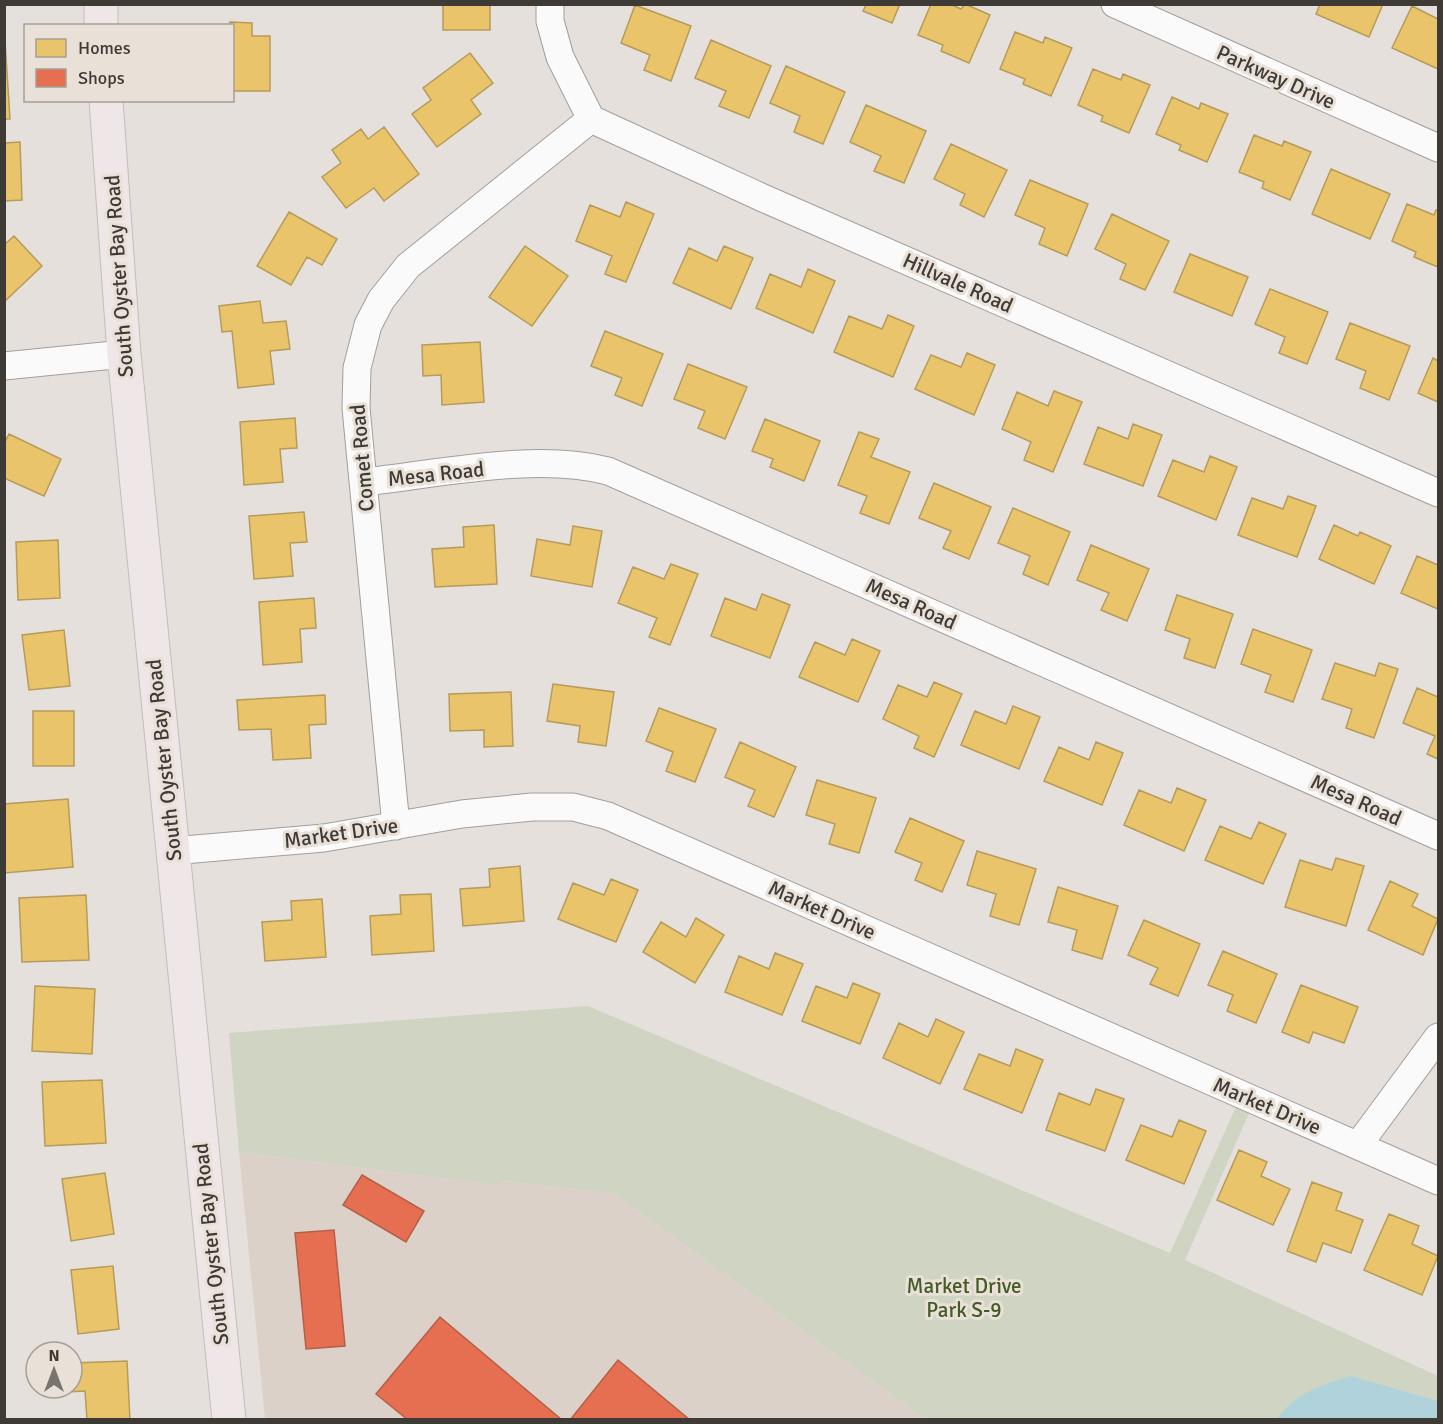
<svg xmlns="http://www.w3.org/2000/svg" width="1443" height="1424" font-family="Signika,sans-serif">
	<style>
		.built { fill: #dcd1c8 }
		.green { fill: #d0d5c3 }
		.water { fill: #b0d2da }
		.homes { fill: #e9c46a; stroke: #b69b5a; stroke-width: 1.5 }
		.shops { fill: #e76f51; stroke: #b45f49; stroke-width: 1.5 }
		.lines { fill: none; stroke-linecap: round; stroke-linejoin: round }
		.minor-casing { stroke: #a29e9a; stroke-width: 29 }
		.major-casing { stroke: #c0bebb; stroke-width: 35 }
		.minor { stroke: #fbfafa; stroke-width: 27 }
		.major { stroke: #efe6e7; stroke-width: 33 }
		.labels { text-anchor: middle; stroke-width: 6; stroke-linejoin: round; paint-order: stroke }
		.street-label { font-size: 21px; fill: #3e3a36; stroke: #e9e0d7 }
		.park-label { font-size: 21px; fill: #435b24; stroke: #e9e0d7 }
	</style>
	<rect width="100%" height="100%" fill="#e5e0db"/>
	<path class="built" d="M239,1152L501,1186L503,1181L614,1194L925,1419H265Z"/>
	<path class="green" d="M588,1006L1170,1253L1240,1098L1253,1104L1185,1260L1438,1376V1419H925L614,1194L503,1181L501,1186L239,1152L229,1033Z"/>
	<path class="water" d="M1351,1376L1438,1401V1419H1277C1295,1393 1321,1385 1351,1376Z"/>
	<path class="homes" d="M443,4H490V30H443Z
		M864,4H900L892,23L863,11L866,5Z
		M931,4H950L961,9L965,4L990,15L969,63L941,51L943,45L918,35Z
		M1320,4H1383L1369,37L1316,14Z
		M635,5L691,26L671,81L644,70L650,55L621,43Z
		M1412,6L1438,19V69L1392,48Z
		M230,22L252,23V36H270V91H232Z
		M4,25L10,119H4Z
		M1015,32L1043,43L1045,37L1072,48L1051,96L1023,84L1025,79L1000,69Z
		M711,40L771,66L749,118L719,106L726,91L695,78Z
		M470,53L493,83L471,100L481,114L437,147L412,114L431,100L423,88Z
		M786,66L845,92L823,144L794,132L800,116L770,103Z
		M1093,69L1121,80L1123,74L1150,85L1129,133L1101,121L1103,116L1078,105Z
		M1172,97L1199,109L1201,103L1228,114L1207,162L1179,150L1181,145L1156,134Z
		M866,105L926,131L904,183L874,171L881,156L850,142Z
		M384,127L419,174L384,201L374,188L346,208L322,177L341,163L332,150L361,129L368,139Z
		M1254,135L1282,146L1284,141L1311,152L1290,200L1262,188L1264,182L1239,172Z
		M20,142L22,200L4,201V143Z
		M951,144L1007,170L984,217L960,205L965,194L934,179Z
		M1331,169L1390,194L1370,239L1312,214Z
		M1030,180L1088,204L1067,256L1039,244L1045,228L1015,215Z
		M626,202L654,214L626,282L605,274L612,256L576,241L590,205L620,217Z
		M1407,204L1434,215L1436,210L1438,211V267L1414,257L1416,252L1392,241Z
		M289,212L337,239L322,265L307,257L291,285L257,266Z
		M1112,214L1169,241L1145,290L1120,279L1126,264L1095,249Z
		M14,236L42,266L4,302V245Z
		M525,246L568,276L532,326L489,297Z
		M724,246L753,258L731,309L673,283L689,248L717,261Z
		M1190,254L1248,277L1232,316L1174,292Z
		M808,269L835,281L813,333L756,308L770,274L801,287Z
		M1270,289L1328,312L1307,364L1279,353L1285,337L1255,324Z
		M260,301L263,323L286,321L290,349L270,351L274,384L238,388L232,331L222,332L219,306Z
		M888,315L914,326L893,377L834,352L849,316L882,329Z
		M1350,323L1410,346L1389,400L1360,388L1366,371L1336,359Z
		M605,331L663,354L642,406L615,395L622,378L591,366Z
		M480,342L484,402L442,405L441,375L423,376L422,345Z
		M967,353L995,365L974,415L915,389L931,355L961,367Z
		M1433,358L1438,361V402L1418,393Z
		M688,364L747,387L725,439L698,428L705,411L674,399Z
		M1054,391L1082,402L1053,472L1024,460L1031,442L1002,429L1017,392L1048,406Z
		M295,418L297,448L280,449L283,482L244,485L240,422Z
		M765,419L820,441L804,481L770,467L773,459L752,451Z
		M1133,424L1162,435L1143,486L1084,464L1098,427L1128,439Z
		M859,432L879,439L871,457L910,472L889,524L860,513L867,496L838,485Z
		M9,434L61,459L44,496L4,478V444Z
		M1210,456L1237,467L1216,520L1158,496L1173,460L1204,472Z
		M934,483L991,507L969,559L943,548L951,531L919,518Z
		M1288,496L1316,506L1297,557L1238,535L1252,498L1283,509Z
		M1013,508L1070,532L1048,585L1023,574L1030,556L998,543Z
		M304,512L307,542L290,543L293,576L254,579L249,516Z
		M494,525L497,584L435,587L432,549L464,547L463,527Z
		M1334,525L1358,536L1360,532L1391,546L1374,584L1319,559Z
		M573,526L602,531L592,587L531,576L537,539L570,545Z
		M58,540L60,598L18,600L16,542Z
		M1091,545L1149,569L1127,621L1101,610L1109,593L1077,580Z
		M1417,556L1438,565V609L1401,593Z
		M671,564L698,574L670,645L649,637L657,618L618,603L633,567L664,579Z
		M762,594L790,605L770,658L711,636L725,598L756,610Z
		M1177,595L1233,614L1215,668L1184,658L1190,639L1165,630Z
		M314,598L316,628L300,629L302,662L263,665L259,602Z
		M1253,629L1312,650L1293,702L1265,692L1271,675L1241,664Z
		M64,630L70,686L29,690L22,635Z
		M852,639L880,651L858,702L799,677L815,642L845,655Z
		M1335,663L1375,676L1379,663L1398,669L1374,738L1346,728L1352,709L1322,699Z
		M934,682L962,694L934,757L914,748L919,736L883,719L898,685L927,697Z
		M553,684L614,692L606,746L578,742L580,726L547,721Z
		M1417,688L1438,697V759L1427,754L1435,736L1403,723Z
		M511,692L513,746L484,747V730L450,731L449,694Z
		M325,695L326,724L309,725L311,758L273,760L271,729L239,730L237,700Z
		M1013,706L1040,717L1019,769L961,745L975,711L1006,724Z
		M659,708L716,729L695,782L666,771L673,752L646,741Z
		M33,711H74V766H33Z
		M740,742L796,767L774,817L748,806L755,790L725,777Z
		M1096,742L1123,753L1102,805L1044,781L1059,747L1089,760Z
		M817,780L876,798L859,853L829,844L835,824L806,815Z
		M1177,788L1206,800L1184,851L1124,825L1139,790L1171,803Z
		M68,799L73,867L4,873V804Z
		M910,818L964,841L942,892L915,880L922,863L895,852Z
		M1259,822L1286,834L1263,884L1205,860L1220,826L1251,839Z
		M977,851L1036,869L1019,925L990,916L996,894L967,885Z
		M1336,858L1364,866L1346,926L1285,907L1300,860L1332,870Z
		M520,866L524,921L463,926L460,889L490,887L489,869Z
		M611,879L638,890L616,942L558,919L573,883L604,895Z
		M1390,881L1418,894L1412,906L1438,919L1423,955L1368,930Z
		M1058,887L1118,906L1102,959L1072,950L1077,930L1048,922Z
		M431,894L434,951L372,955L370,916L401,914L400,895Z
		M86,895L89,960L22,962L19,898Z
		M322,899L326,957L265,961L262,922L292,920L291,901Z
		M696,918L724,935L695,983L643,952L661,922L686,937Z
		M1144,920L1200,944L1178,996L1150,984L1158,968L1128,955Z
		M1223,951L1277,974L1256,1023L1227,1011L1233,995L1208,985Z
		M775,953L803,964L782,1015L725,992L739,956L769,969Z
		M853,983L880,994L860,1044L802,1021L816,986L847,998Z
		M1301,985L1358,1007L1344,1043L1313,1032L1309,1043L1282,1032Z
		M35,986L95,989L92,1054L32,1051Z
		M936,1019L964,1032L940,1084L883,1058L899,1023L928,1037Z
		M1016,1049L1043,1060L1022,1113L964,1089L979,1054L1010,1066Z
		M102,1080L106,1143L45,1146L42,1082Z
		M1096,1089L1124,1099L1105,1151L1046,1130L1059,1093L1090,1105Z
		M1179,1120L1206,1131L1184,1184L1126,1160L1141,1125L1172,1137Z
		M1239,1150L1267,1162L1261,1176L1290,1189L1273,1225L1217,1200Z
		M105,1173L114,1234L71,1241L62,1179Z
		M1312,1182L1342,1193L1336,1210L1363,1220L1351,1253L1323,1243L1316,1262L1287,1251Z
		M1389,1214L1419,1226L1412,1244L1438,1256L1422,1295L1364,1270Z
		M113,1266L119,1329L78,1334L71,1270Z
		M127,1361L130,1420H87L85,1391L66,1392V1388H72V1363Z"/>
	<path class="shops" d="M362,1175L424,1211L406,1242L343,1205Z
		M334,1230L345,1346L306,1349L295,1233Z
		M440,1317L562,1420H408L376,1394Z
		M618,1360L690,1420H570Z"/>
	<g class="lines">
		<g class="minor-casing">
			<path id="minor" d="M550,4V21L560,57L591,119L763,198L1438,493
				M1115,4L1438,148
				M4,366L124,354
				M364,482C440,474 535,452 608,471L1438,836
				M396,826L356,408L357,368L368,325L381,300L408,266L591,119
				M172,851L324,838L462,814L532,807H573L608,816L1438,1181
				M1359,1144L1438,1037"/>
		</g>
		<g class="major-casing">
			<path id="major" d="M101,4V26
				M106,100L124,354L229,1420"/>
		</g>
		<use href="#minor" class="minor"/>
		<use href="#major" class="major"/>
	</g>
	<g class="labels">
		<g class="street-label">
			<text transform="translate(1276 77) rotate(24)" y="7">Parkway Drive</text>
			<text transform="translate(119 276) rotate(-94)" y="7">South Oyster Bay Road</text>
			<text transform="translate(958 283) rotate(24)" y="7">Hillvale Road</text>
			<text transform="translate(362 458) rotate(-95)" y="7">Comet Road</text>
			<text transform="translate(436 474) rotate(-6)" y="7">Mesa Road</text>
			<text transform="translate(911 604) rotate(24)" y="7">Mesa Road</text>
			<text transform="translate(164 760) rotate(-96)" y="7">South Oyster Bay Road</text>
			<text transform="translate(1356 800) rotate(24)" y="7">Mesa Road</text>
			<text transform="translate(341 833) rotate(-8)" y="7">Market Drive</text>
			<text transform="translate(822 910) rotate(24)" y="7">Market Drive</text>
			<text transform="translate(1267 1106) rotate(23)" y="7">Market Drive</text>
			<text transform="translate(211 1244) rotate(-96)" y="7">South Oyster Bay Road</text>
		</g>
		<g class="park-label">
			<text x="964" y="1293">Market Drive<tspan x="964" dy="24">Park S-9</tspan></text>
		</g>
	</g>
	<rect width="1443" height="1424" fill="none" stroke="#3e3a36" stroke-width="12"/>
	<rect x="24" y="24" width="210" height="78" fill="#e9e0d7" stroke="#a59e97" stroke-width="1.5"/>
	<rect x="36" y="39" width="30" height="18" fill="#e9c46a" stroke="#a59e97" stroke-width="1.5"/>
	<text x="78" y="54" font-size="18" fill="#3e3a36">Homes</text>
	<rect x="36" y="69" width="30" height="18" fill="#e76f51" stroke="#a59e97" stroke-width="1.5"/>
	<text x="78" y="84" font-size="18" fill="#3e3a36">Shops</text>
	<g transform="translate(54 1370)"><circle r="28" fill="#e9e0d7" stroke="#a59e97" stroke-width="1.5"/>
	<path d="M0-4.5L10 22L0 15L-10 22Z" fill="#787470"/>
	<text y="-9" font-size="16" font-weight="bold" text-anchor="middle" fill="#3e3a36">N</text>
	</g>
</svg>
